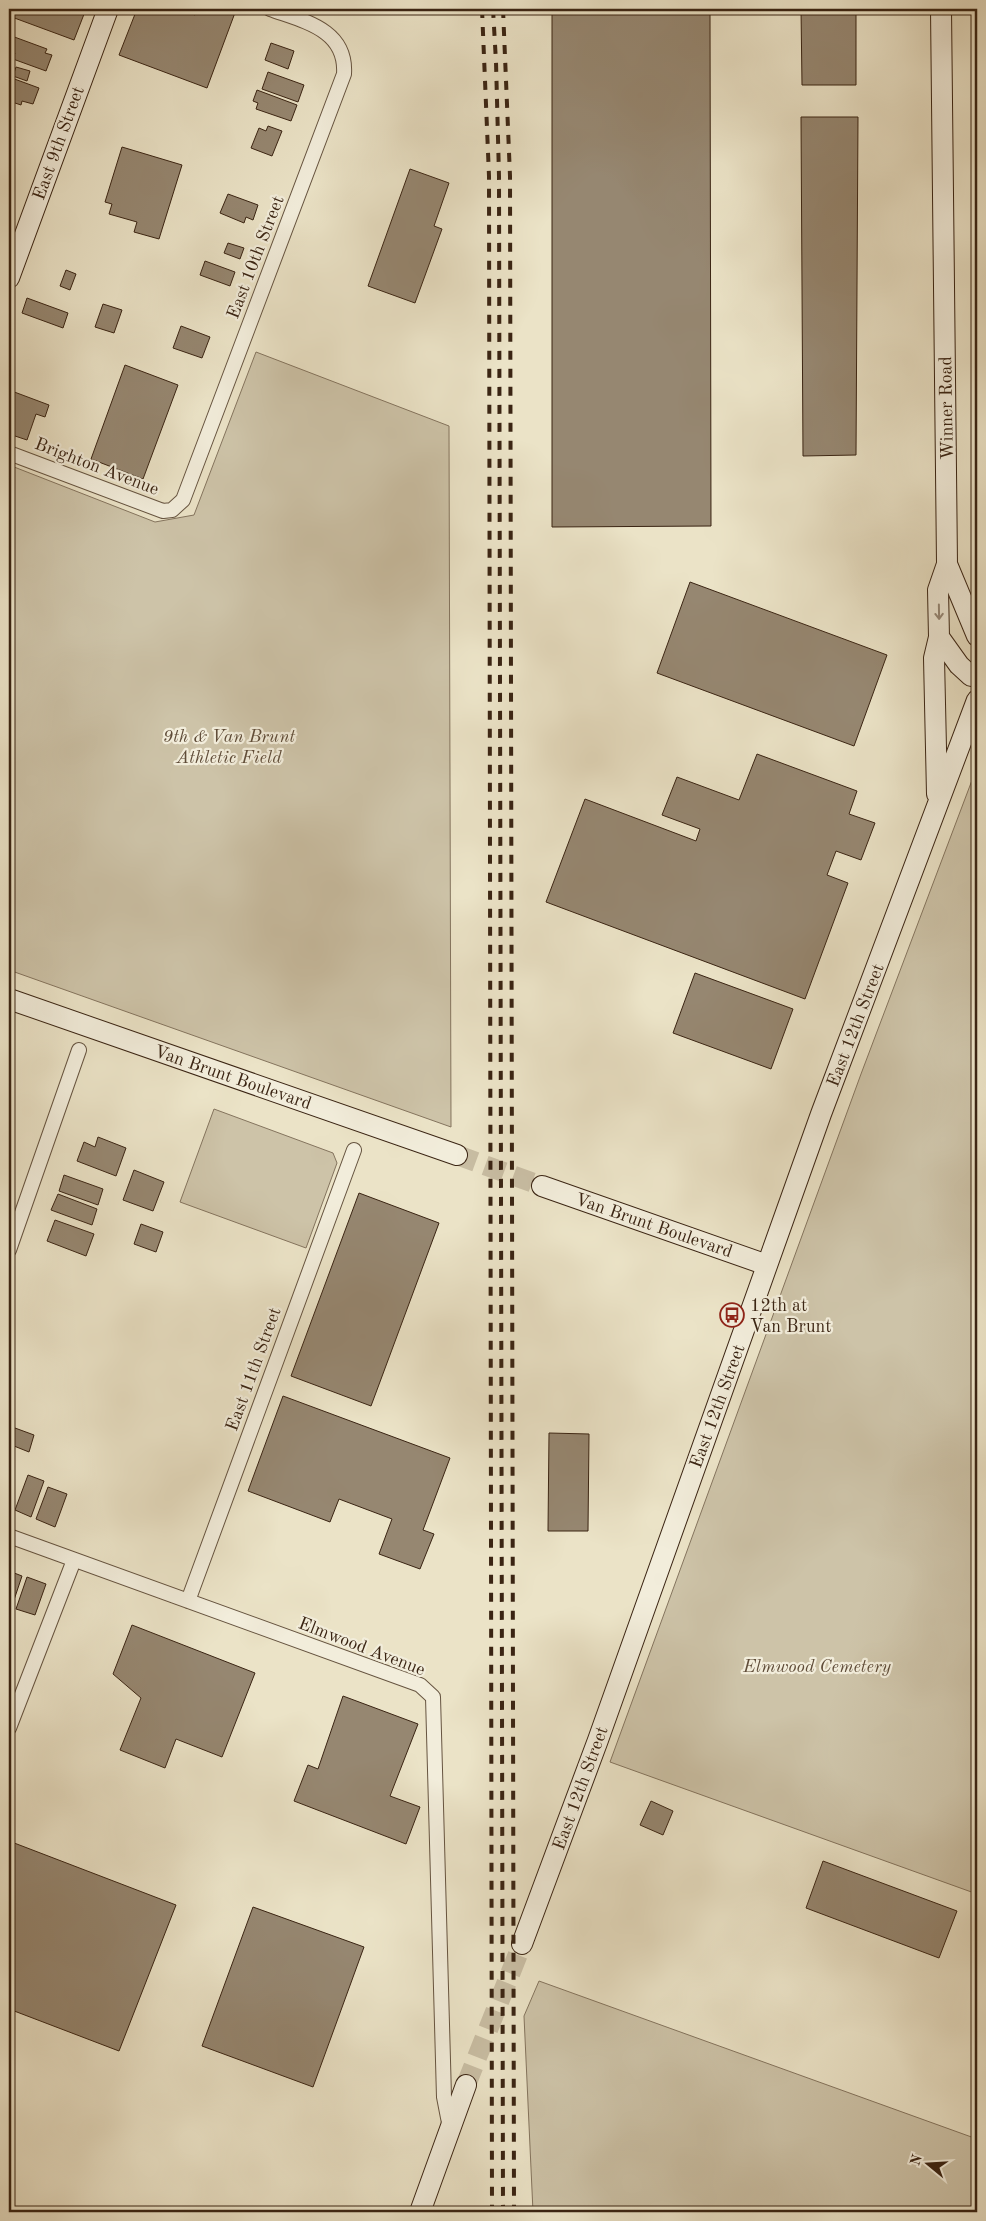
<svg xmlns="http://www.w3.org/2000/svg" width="986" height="2221" font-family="'Old Standard TT',serif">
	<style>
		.green { fill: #cdc3a8; stroke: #84745e }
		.building { fill: #968771; stroke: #3a2413 }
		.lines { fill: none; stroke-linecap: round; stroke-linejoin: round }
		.secondary-tunnel { stroke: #c8bda3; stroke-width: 20; stroke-dasharray: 20 10; stroke-linecap: butt }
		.street-casing { stroke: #665440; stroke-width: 16 }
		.secondary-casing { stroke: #3a2413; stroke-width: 22 }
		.street { stroke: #f2eddb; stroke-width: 14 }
		.secondary { stroke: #f2eddb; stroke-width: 20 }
		.rail { stroke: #3a2413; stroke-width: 4; stroke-dasharray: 9 9; stroke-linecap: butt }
		.oneway { stroke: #968877 }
		.labels { text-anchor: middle; stroke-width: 4.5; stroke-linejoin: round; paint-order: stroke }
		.street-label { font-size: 18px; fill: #3a2413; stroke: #f2eddb }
		.park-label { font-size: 18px; font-style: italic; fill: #5f4c38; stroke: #f2eddb }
		.poi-label { font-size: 18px; fill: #3a2413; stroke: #f2eddb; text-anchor: start }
	</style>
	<rect width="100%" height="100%" fill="#ebe3c7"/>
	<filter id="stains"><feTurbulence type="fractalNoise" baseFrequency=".004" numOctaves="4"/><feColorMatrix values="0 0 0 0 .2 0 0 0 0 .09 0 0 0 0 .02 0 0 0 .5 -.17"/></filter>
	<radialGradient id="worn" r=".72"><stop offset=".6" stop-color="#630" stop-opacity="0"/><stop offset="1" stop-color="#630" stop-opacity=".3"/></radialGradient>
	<path class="green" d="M256,352L449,426L451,1127L9,970V465L155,522L194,515Z
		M977,767V1894L610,1762L861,1074Z
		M214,1109L333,1153L337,1163L306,1248L180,1202Z
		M539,1981L977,2139V2212H533L524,2016Z"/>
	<path class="building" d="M9,9H86L74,40L9,16Z
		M137,9H179L195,15L198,9L236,10L207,88L119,55Z
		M552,9H710L711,526L552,527Z
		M801,9H856V85H802Z
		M9,35L47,49L45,53L52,55L46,71L13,59L15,53L9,51Z
		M271,43L294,51L288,69L265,60Z
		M16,67L30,71L27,81L13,76Z
		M268,72L304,85L298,102L262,89Z
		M9,77L39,88L33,104L22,101L21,105L9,101Z
		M257,90L297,105L291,121L256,109L258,103L253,101Z
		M801,117H858L856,455L803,456Z
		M268,126L282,131L272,156L251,148L259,128L266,131Z
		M122,147L182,165L159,239L134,232L137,222L109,214L112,204L105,202Z
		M410,169L449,183L434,226L442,229L415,303L368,286Z
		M228,194L258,205L253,220L246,217L244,223L220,213Z
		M228,243L244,248L240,259L224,253Z
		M205,261L235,272L230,286L200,275Z
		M66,270L76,274L70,290L60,286Z
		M27,298L68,313L63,328L22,313Z
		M103,304L122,310L114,333L95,327Z
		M181,326L210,337L202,358L173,348Z
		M125,365L178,385L143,479L91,459Z
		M9,390L49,405L45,417L36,414L27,440L9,434Z
		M690,582L887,655L854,746L657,673Z
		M757,754L857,791L849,814L875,823L861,860L836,851L827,875L848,883L805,999L546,902L585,799L696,841L700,829L662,815L677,777L739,800Z
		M695,973L793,1009L771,1069L673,1033Z
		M98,1137L126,1148L116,1176L77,1161L84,1142L95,1147Z
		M134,1170L164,1182L153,1211L123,1200Z
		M64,1175L103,1189L98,1205L59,1191Z
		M359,1193L439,1223L371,1406L291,1376Z
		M58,1194L97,1209L92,1225L51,1210Z
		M55,1220L94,1234L86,1256L47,1241Z
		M141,1224L163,1232L156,1252L134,1244Z
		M283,1396L450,1458L423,1530L434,1534L420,1569L379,1554L392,1519L339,1499L330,1522L248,1491Z
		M15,1428L34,1435L29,1452L9,1444Z
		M549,1433L589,1434L588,1531H548Z
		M28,1475L44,1481L31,1517L15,1510Z
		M48,1487L67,1494L55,1527L36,1519Z
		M9,1571L22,1576L11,1609L9,1608Z
		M27,1577L46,1584L35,1615L16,1609Z
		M132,1625L255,1673L222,1757L176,1739L165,1768L120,1750L141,1698L113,1674Z
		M343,1696L418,1724L390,1796L420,1807L406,1844L294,1801L308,1765L318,1769Z
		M651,1801L673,1811L663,1835L640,1825Z
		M9,1841L176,1905L119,2051L9,2009Z
		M823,1861L957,1911L939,1958L806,1908Z
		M253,1907L364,1947L313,2087L202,2046Z"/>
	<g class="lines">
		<path class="secondary-tunnel" d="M457,1155L542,1186
			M466,2085L522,1944"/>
		<g class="street-casing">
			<path id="street" d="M9,453L163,511L172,510L183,500L344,74C347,29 303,21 270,9
				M9,1250L79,1050
				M9,1536L420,1685L433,1697L444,2097L450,2128
				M188,1601L354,1150
				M9,1728L74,1560"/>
		</g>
		<g class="secondary-casing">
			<path id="secondary" d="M9,278L108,9
				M947,564L977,636
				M939,637L959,665L971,676H977
				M937,794L934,658L939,637L938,590L947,564L941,9
				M9,999L457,1155
				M542,1186L767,1265
				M522,1944L598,1740L821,1114L977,700
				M420,2212L466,2085"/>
		</g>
		<use href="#street" class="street"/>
		<use href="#secondary" class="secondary"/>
		<path class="rail" d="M482,9L489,176L492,2212
			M493,9L496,62L499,176L503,2212
			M503,9L510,176L514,2212"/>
	</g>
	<defs><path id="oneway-shaft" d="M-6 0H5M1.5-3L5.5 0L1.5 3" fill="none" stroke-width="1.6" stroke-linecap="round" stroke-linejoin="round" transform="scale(1.25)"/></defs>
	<use class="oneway" href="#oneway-shaft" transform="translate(939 612) rotate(89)"/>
	<defs>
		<g id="bus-ring" transform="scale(1.25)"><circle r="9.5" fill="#f2eddb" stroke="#8f2418" stroke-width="1.5"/><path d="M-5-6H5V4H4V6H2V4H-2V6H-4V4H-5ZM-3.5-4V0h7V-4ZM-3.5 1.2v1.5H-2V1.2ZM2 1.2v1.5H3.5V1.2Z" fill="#8f2418"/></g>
	</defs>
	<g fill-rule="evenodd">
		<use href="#bus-ring" x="732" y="1315"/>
	</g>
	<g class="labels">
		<g class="street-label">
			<text transform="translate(58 143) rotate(-70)" y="6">East 9th Street</text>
			<text transform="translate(255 257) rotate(-69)" y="6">East 10th Street</text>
			<text transform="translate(946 408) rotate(-91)" y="6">Winner Road</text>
			<text transform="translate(97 466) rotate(21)" y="6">Brighton Avenue</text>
			<text transform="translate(855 1025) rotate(-69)" y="6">East 12th Street</text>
			<text transform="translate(233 1077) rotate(19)" y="6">Van Brunt Boulevard</text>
			<text transform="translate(654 1225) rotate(19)" y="6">Van Brunt Boulevard</text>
			<text transform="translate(253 1369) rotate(-70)" y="6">East 11th Street</text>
			<text transform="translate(717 1406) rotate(-70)" y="6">East 12th Street</text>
			<text transform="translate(362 1646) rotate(21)" y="6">Elmwood Avenue</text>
			<text transform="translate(580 1788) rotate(-70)" y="6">East 12th Street</text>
		</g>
		<g class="park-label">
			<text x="229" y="742">9th &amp; Van Brunt<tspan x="229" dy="21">Athletic Field</tspan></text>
			<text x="817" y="1672">Elmwood Cemetery</text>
		</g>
		<g class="poi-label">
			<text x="750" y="1311">12th at<tspan x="750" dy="21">Van Brunt</tspan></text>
		</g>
	</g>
	<rect width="986" height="2221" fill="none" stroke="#ebe3c7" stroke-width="30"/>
	<rect x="10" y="10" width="966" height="2201" fill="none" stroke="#3a2413" stroke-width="2.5"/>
	<rect x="15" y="15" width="956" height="2191" fill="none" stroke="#3a2413"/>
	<g transform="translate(928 2164) rotate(288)" stroke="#f2eddb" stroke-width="4" paint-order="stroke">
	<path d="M0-4L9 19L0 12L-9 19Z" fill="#3a2413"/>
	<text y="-8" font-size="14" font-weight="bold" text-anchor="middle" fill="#3a2413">N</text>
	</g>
	<rect width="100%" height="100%" filter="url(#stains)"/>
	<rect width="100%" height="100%" fill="url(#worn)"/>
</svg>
